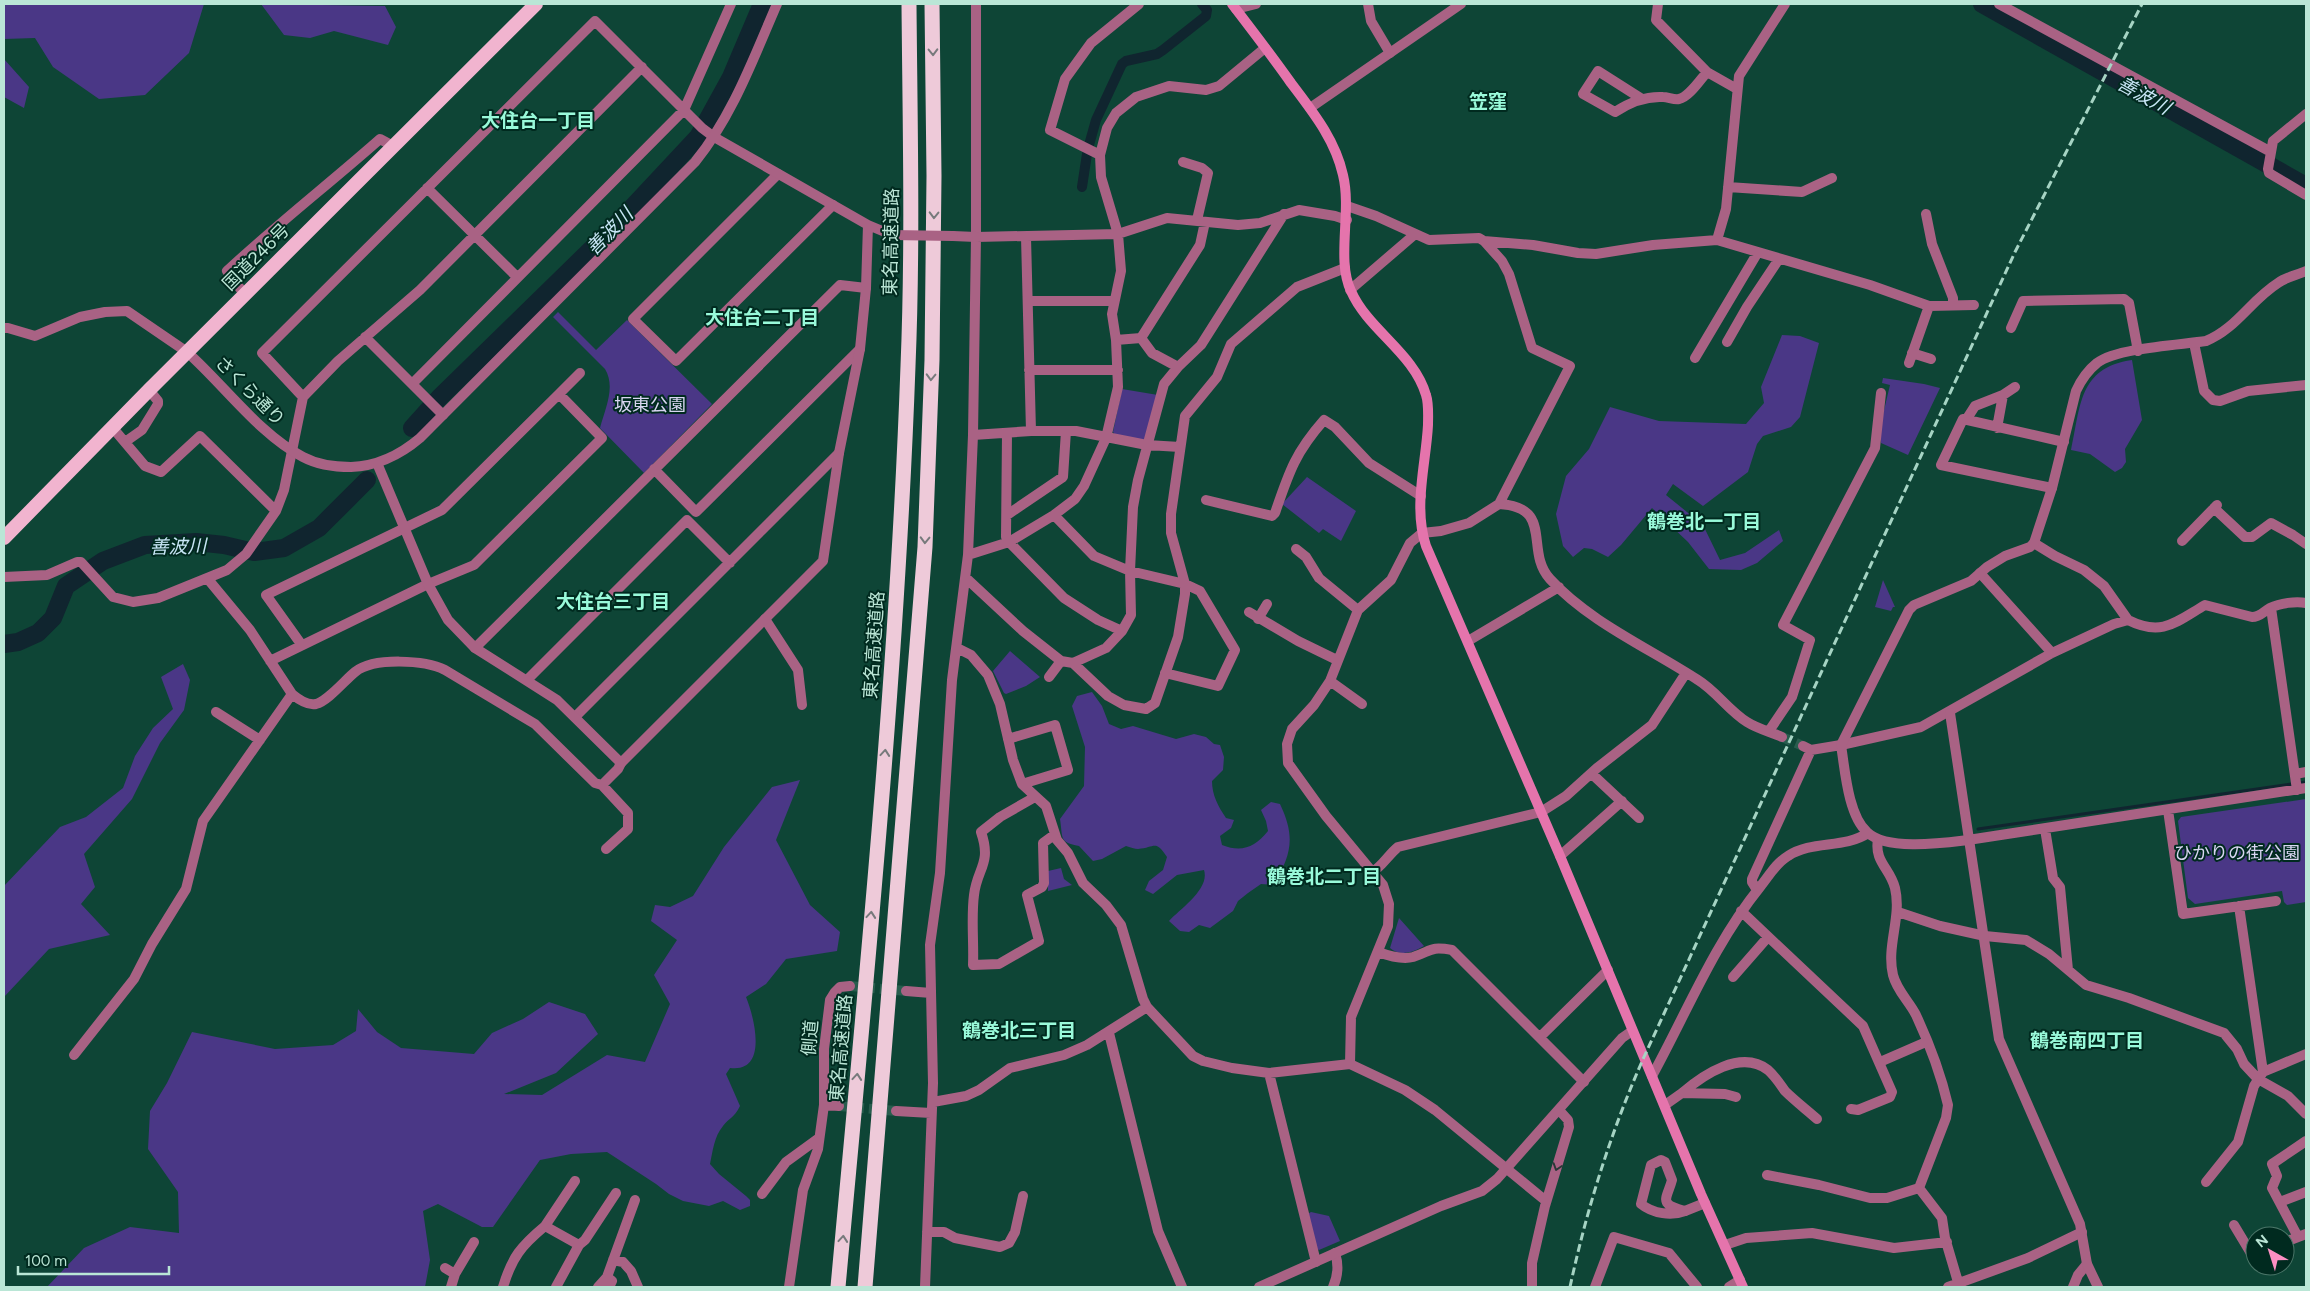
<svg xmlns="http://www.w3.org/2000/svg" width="2310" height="1291" font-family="Figtree,'Noto Sans JP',sans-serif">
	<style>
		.green { fill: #4a3786 }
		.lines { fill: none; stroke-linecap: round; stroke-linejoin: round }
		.stream { stroke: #10252f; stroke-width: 3 }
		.canal { stroke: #10252f; stroke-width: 10 }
		.river { stroke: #10252f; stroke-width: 18 }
		.minor-tunnel { stroke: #285d4e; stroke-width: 10; stroke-dasharray: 10 5; stroke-linecap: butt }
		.minor { stroke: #a96284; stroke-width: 10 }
		.tertiary { stroke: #a96284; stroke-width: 10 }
		.secondary { stroke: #e574ac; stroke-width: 10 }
		.trunk { stroke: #f1b4cf; stroke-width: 14 }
		.motorway { stroke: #eecad9; stroke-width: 15 }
		.rail { stroke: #a6d4c4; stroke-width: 3; stroke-dasharray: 8 4; stroke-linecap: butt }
		.tertiary-bridge { stroke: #a96284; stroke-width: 10 }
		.oneway { stroke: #777a7c }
		.oneway2 { stroke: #2a3838 }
		.labels { text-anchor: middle; stroke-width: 4; stroke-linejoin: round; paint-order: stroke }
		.street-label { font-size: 18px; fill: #bae6d6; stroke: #002a1f }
		.park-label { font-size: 18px; fill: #d8d5f1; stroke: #002a1f }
		.water-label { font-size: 19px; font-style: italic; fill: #c8e6f6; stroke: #002a1f }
		.neighbourhood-label { font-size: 19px; font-weight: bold; fill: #99fada; stroke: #002a1f }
	</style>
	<rect width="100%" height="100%" fill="#0e4536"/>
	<path class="green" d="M4,4H204L189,53L145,95L99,99L53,67L35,38L4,39Z
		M261,4L385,6L396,27L388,45L334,31L310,38L284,35Z
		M4,59L29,87L24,108L4,97Z
		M558,312L596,350L627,320L712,404L644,473L600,428C605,409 616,387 605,369L553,317Z
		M1782,335L1800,336L1819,343L1800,417L1791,427L1763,436L1757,444L1748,472L1703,506L1673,484L1666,495L1703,525L1720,560L1745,553L1779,530L1783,541L1757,563L1741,570L1709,569L1688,542L1652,508L1621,545L1608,557L1592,549L1584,548L1573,557L1563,546L1556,514L1566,476L1589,449L1610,407L1659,421L1746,424L1764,403L1761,387Z
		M2132,360L2142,420L2125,449L2126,462L2122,468L2115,472L2090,454L2071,450C2081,406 2078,368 2132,360Z
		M1883,378L1924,384L1940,388L1908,455L1881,443V423L1890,385L1882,383Z
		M1122,389L1158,395L1148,435L1142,441L1116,436L1113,432Z
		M1307,477L1356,511L1341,541L1323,529L1319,533L1282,504Z
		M1883,580L1895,607H1893L1891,611L1875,607Z
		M1010,651L1040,677L1026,686L1006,694L1004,693L993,671Z
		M183,664L190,680L184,710L160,743L132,799L84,854L95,887L81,904L110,935L49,949L4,997V886L60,827L86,817L123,788L135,756L153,728L173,709L161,677Z
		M1092,692L1102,706L1109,724L1121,729L1133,726L1176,739L1194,734L1206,737L1214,744L1220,745L1224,757L1223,770L1212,781C1212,795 1218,806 1226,818L1234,820L1231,828L1220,836L1222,845C1242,853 1255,847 1268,831L1266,821L1261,810L1271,802L1280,804C1296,838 1291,854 1274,885L1261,884L1248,893L1238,901L1233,911L1210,928L1199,925L1189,932L1180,931L1169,921C1181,908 1210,889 1204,870L1177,875L1153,894L1145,890L1149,881L1163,870L1167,857C1155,839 1155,848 1138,849C1135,849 1130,847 1126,846L1102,859L1093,861L1079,846C1059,842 1063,839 1060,819L1084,786L1085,747L1072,706L1077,696Z
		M800,780L776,840L810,905L840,932L837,951L786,959L766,984L746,997C755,1019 768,1073 730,1068L726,1074L740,1106C734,1118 730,1117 723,1126C714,1137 713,1150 710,1164L719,1174L746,1196L750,1200V1206L740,1210L723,1201L709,1206L683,1201L669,1194L656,1184L607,1152L571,1154L540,1160L493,1227H482L438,1204L423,1211L430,1260L425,1287H47L84,1248L130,1227L179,1233L178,1192L148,1149L150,1111L167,1083L192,1032L275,1049L333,1045L356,1031L358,1009L377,1032L401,1048L474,1054L492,1033L523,1019L549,1002L585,1014L598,1034L556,1073L504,1094L542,1095L607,1055L645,1062L670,1004L654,975L677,940L651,921L655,905L670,907L693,896L724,847L772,787Z
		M2306,799V902L2287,905L2284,902L2282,891L2195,904L2188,898L2178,821L2181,817Z
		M1061,868L1064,879L1072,885L1048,891V871Z
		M1399,918L1424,946C1414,952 1400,957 1390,948Z
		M1311,1212L1329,1216L1340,1241L1319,1250L1315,1248L1306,1215Z"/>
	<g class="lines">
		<path class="stream" d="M1978,829L2306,782"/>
		<path class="canal" d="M1089,145L1096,120L1122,64L1126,61L1157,54L1163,50L1206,16L1207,10L1202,4
			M1082,187L1087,154"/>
		<path class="river" d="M1982,4L2306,186
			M412,428L439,398L613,228L698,137L731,77L762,4
			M4,644L18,642L38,633L53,618L66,586L103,561L145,545L196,542L224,545L254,552L284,548L319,528L367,480"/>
		<path class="minor-tunnel" d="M1782,737L1803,746
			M850,986L906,991
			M839,1106L896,1111"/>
		<path class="minor" d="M1368,4L1371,21L1390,53
			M1658,4L1656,20L1707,72L1737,89
			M1999,4L2271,152
			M1236,9L1256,4
			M1642,99L1598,71L1583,94L1615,112C1630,102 1645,96 1663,97C1668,97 1674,100 1679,99C1689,97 1700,80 1707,72
			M2306,114L2273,141L2268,169L2269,173L2306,195
			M1100,155L1050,130L1065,79L1091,43L1139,4
			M1183,162L1202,168L1208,173L1197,220
			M778,174L633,319L676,361L833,205
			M1728,187L1802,192L1832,178
			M427,188L517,277
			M1347,206L1376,216L1429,240L1479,238L1484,241L1533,245L1578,253L1596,254L1653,245L1717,240L1870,285L1929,306L1974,305
			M1926,214L1932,244L1953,298V304
			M976,237L1118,234L1167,218L1238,225L1260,223L1299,210L1335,216L1347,220
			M1026,237L1031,431
			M1717,240L1726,209L1739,76L1785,4
			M1484,241L1502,261L1509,274L1532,348L1570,366L1499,504
			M1350,290L1414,235
			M245,295L227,271C276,225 329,184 380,139L393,146
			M1028,301H1113
			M4,328H8L35,336L80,317L105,312L127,311L187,352
			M2011,328L2023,301L2124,299L2129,303L2138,351
			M365,337L443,415
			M1141,338L1200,245L1205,222
			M1116,340L1141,338L1152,353L1178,367
			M1727,342L1747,307L1779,259
			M2194,343L2204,391L2213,400L2220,401L2248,391L2306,385
			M1912,353L1931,359
			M1695,358L1758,252
			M1909,363L1929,306
			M1029,370H1118
			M412,384L684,110L731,4
			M559,394L580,373
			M303,397L262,353L595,21L702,128L714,137
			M1966,420L1975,406L2003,395L2015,387
			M112,427L145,466L161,472L200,436L276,511
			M1997,428L2003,395
			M1007,434L1006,537L1009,542L1064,598L1098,620L1122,631
			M973,435L1031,431H1076L1147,445L1180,447
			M125,442L142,430L158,404V401L149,390
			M654,469L696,512L860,349
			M2052,488L1941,465L1963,419L2064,442
			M1206,500L1272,516L1275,513C1289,472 1295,453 1324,420L1335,427L1369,463L1421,496
			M2214,508L2245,537H2252L2271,523L2293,535L2306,544
			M1007,515L1063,477L1066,431
			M1054,515L1094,556L1130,571L1185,584L1200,591L1235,650L1218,686L1165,673
			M2182,541L2217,505
			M2034,543L2055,556L2084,570L2104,586L2128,620
			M1296,549L1306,557L1319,578L1358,610
			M968,555L1009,542L1054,515L1075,499L1084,486L1106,438L1118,387L1116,340L1112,314L1121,271L1118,234L1101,177L1100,155L1107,128L1116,113L1136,97L1169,86L1206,90L1219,86L1265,48
			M1980,573L2052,653
			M4,577L47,575L77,562H81L113,597L133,602L158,598L227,570L246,554L276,511L284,490L303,397L338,361L420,290L642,67
			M207,578L250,630L292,694C298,699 307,706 316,704C328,701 345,680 355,672C374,657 425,660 445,670L535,724L595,783L602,785L628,813V829L606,849
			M966,578L1023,631L1061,661L1073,663L1106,648L1122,631L1131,615L1130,571L1133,507L1138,480L1164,384L1178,367L1201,345L1284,214
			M2271,608L2297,790
			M1249,612L1298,641L1337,660
			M765,619L798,670L802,705
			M1258,619L1267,604
			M1468,641L1559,587
			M475,648L840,285L866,288
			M957,648L971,655L988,675L1000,704L1013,760L1022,784L1046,806L1057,840L1068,853L1083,883L1106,905L1121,925L1143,999L1147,1007L1193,1056L1203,1061L1232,1068L1269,1073L1350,1064L1405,1090L1435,1110L1546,1201
			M270,661L428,584L474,565L602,438L559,394L442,510L266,595L301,644
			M1073,663L1108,696L1124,705L1146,709L1155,703L1178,637L1185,594V584L1171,533V514L1185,416L1217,377L1231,344L1297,287L1345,268
			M1049,677L1061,661
			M527,680L687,520L730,563
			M1330,681L1362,704
			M216,712L260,740
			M575,717L839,453
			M1769,731L1792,697L1810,640L1783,625L1875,448L1881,393
			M1008,739L1055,725L1068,770L1022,784
			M1841,745C1845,770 1848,815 1867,832C1887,851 1943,843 1968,840L2306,788
			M1803,746L1811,750L1841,745L1921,727L2052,653L2114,624L2128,620C2162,637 2176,622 2205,605L2252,617C2260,617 2264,611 2270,608C2280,603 2296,601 2306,603
			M1592,774L1639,818
			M2295,774L2306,772
			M602,785L618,769L621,763
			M1035,797L1000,817L981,832C992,864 977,868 974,895C971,918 974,942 973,965L999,964L1039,941L1027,895L1042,887L1044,883L1043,843L1054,835
			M2168,810L2183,914L2276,901
			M2045,829L2053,878L2060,887L2068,970
			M1878,839C1874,862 1890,868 1895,888C1902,917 1886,946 1893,975C1897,991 1909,1001 1916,1015C1929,1043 1941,1075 1948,1105L1946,1118L1919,1188
			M1560,856L1622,801
			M1372,872C1381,868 1389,854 1398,847L1541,812L1566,796L1597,768L1652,725L1686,673
			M1757,890L1752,882V879L1811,750
			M2239,906L2263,1072
			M1741,911L1863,1026L1892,1092L1890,1097L1858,1110L1851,1109
			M1898,912L1940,926L1985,936L2026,940L2049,954L2086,985L2129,998L2224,1033L2237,1049L2244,1064L2258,1079L2288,1096L2306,1114
			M1378,952C1389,956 1402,960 1413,957C1432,951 1429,946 1452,950L1584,1082
			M1733,977L1768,937
			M906,991L931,993
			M1109,1033L1158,1231L1182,1287
			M1540,1037L1608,970
			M74,1055L134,979L152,944L186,889L203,821L292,694
			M1880,1062L1926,1042
			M1350,1064L1351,1017L1388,926L1389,904L1383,885L1326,816L1288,763L1287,744L1292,729L1314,705L1330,681L1358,610L1391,580L1410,543L1422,533L1441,531L1469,523L1499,504C1555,507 1524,551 1550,579C1589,622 1651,649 1698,680C1716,691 1729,711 1747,722C1758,729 1771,732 1782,737
			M1269,1073L1316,1262
			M1652,1076C1687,1012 1714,944 1760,887C1769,876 1776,863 1788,856C1812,840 1844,849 1868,833
			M1682,1093C1703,1075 1741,1049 1768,1070C1775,1076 1780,1084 1785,1091C1795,1101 1807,1110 1817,1119
			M933,1102L966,1096L979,1090L1010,1068L1064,1055L1087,1045L1147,1007
			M824,1105L839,1106
			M1665,1105L1682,1093L1725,1094L1736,1097
			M896,1111L931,1113
			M2306,1141L2272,1164L2277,1176L2272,1188L2298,1237L2306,1234
			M1661,1160L1665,1162L1672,1180C1667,1199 1657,1204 1685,1211C1672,1216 1653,1214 1641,1204L1651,1165Z
			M1767,1175L1819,1185L1870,1198H1887L1919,1188
			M2206,1182L2238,1142L2254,1086L2263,1072L2306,1054
			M1919,1188L1942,1218L1945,1238L1958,1282
			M762,1194L786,1162L819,1138
			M2280,1202L2306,1192
			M2234,1225L2252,1255L2255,1254
			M545,1226L575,1181
			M927,1232H944L955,1238L1000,1247L1009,1243L1015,1232L1023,1196
			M2285,1242L2298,1237
			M1725,1245L1746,1238L1812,1233L1894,1248L1947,1242
			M613,1260L623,1262L631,1271L638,1287
			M445,1268L455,1274
			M607,1277L612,1281L609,1287
			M451,1287L455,1274L474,1242
			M503,1287C512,1257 521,1246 545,1226L579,1245
			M556,1287L579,1245L585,1240L616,1193
			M598,1287L607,1277L635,1200
			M789,1287L803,1190L818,1149L824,1105V1049L830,1000L835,992L840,987L850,986
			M925,1287L933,1083L930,945L940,873L952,680L968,555L973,435L976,237V4
			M1333,1287C1338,1276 1339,1265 1335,1253
			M1532,1287V1263L1545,1206L1569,1127L1568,1120L1559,1110
			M1595,1287L1614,1237L1669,1253L1697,1287
			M1729,1287L1740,1280
			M1948,1287L2028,1258L2082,1232
			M2073,1287L2078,1275L2087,1264"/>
		<path class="tertiary" d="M1310,108L1461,4
			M714,137L868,225L892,235
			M953,236L976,237
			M187,352C224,385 260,435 303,457C318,465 335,467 351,467C378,466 400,455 420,438L695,162C733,115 753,59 777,4
			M377,463L428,584L448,620L475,648L557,700L621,763L823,561L839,453L860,349L866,288L868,225
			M1950,713L1999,1039L2080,1224L2087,1264L2098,1287
			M1841,745L1909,610L1914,605L1971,581L1987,567L2005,556L2030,547L2034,543L2052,488L2076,391C2081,380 2087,371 2097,363C2117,348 2179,345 2206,341C2236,329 2251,300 2278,283C2286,277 2297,275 2306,271
			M1685,1211L1705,1203
			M1259,1287L1441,1206L1482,1191L1497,1179L1622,1038L1632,1031"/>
		<path class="secondary" d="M1232,4C1252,30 1272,56 1291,83C1312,111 1335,139 1343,175C1352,212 1336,260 1351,291C1368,330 1414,353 1426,395C1429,404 1428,416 1428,425C1426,464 1413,507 1426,546L1560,856L1701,1194L1743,1287"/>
		<path class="trunk" d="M4,538L149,390L536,4"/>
		<path class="motorway" d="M838,1287C866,981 897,674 908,366C913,245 910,124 909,4
			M865,1287L925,547L932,360L934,176L932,4"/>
		<path class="rail" d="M1570,1287C1587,1208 1611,1131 1644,1057L2015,252L2142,4"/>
		<path class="tertiary-bridge" d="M892,235L953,236"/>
	</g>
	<defs><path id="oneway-chevron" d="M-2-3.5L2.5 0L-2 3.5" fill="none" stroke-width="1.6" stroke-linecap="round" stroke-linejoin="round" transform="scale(1.25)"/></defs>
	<g class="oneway">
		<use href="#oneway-chevron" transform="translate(933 52) rotate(89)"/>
		<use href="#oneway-chevron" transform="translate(934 215) rotate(91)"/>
		<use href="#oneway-chevron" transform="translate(931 377) rotate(92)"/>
		<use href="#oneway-chevron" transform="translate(925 540) rotate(92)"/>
		<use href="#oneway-chevron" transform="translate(885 753) rotate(-85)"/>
		<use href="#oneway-chevron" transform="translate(871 915) rotate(-85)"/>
		<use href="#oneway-chevron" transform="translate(857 1077) rotate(-85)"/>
		<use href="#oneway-chevron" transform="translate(843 1239) rotate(-85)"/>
	</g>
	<use class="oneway2" href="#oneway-chevron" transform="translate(1557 1167) rotate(108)"/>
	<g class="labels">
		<g class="street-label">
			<text transform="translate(891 242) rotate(-89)" y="6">東名高速道路</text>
			<text transform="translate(256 257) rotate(-45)" y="6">国道246号</text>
			<text transform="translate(250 391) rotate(45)" y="6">さくら通り</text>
			<text transform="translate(874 645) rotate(-86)" y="6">東名高速道路</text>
			<text transform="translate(810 1038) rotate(-85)" y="6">側道</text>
			<text transform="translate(841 1048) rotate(-85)" y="6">東名高速道路</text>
		</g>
		<g class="park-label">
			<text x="650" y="411">坂東公園</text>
			<text x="2237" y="859">ひかりの街公園</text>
		</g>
		<g class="water-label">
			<text transform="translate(2144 95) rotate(29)" y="7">善波川</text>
			<text transform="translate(609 231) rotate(-46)" y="7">善波川</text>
			<text transform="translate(178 546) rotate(-1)" y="7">善波川</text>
		</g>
		<g class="neighbourhood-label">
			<text x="1488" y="108">笠窪</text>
			<text x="538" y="127">大住台一丁目</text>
			<text x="762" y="324">大住台二丁目</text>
			<text x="1704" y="528">鶴巻北一丁目</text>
			<text x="613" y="608">大住台三丁目</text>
			<text x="1324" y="883">鶴巻北二丁目</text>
			<text x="1019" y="1037">鶴巻北三丁目</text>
			<text x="2087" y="1047">鶴巻南四丁目</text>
		</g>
	</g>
	<rect width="2310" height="1291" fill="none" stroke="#bae6d6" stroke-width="10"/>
	<g transform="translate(2270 1251) rotate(321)"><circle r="24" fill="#002a1f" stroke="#4a7568"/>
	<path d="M0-4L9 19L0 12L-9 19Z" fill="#fc8fc3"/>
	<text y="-8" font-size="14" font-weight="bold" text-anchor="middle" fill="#bae6d6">N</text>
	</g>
	<path d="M18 1266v8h151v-8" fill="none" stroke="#bae6d6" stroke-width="2.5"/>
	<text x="25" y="1266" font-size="15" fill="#bae6d6" stroke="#002a1f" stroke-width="4" paint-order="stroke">100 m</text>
</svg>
